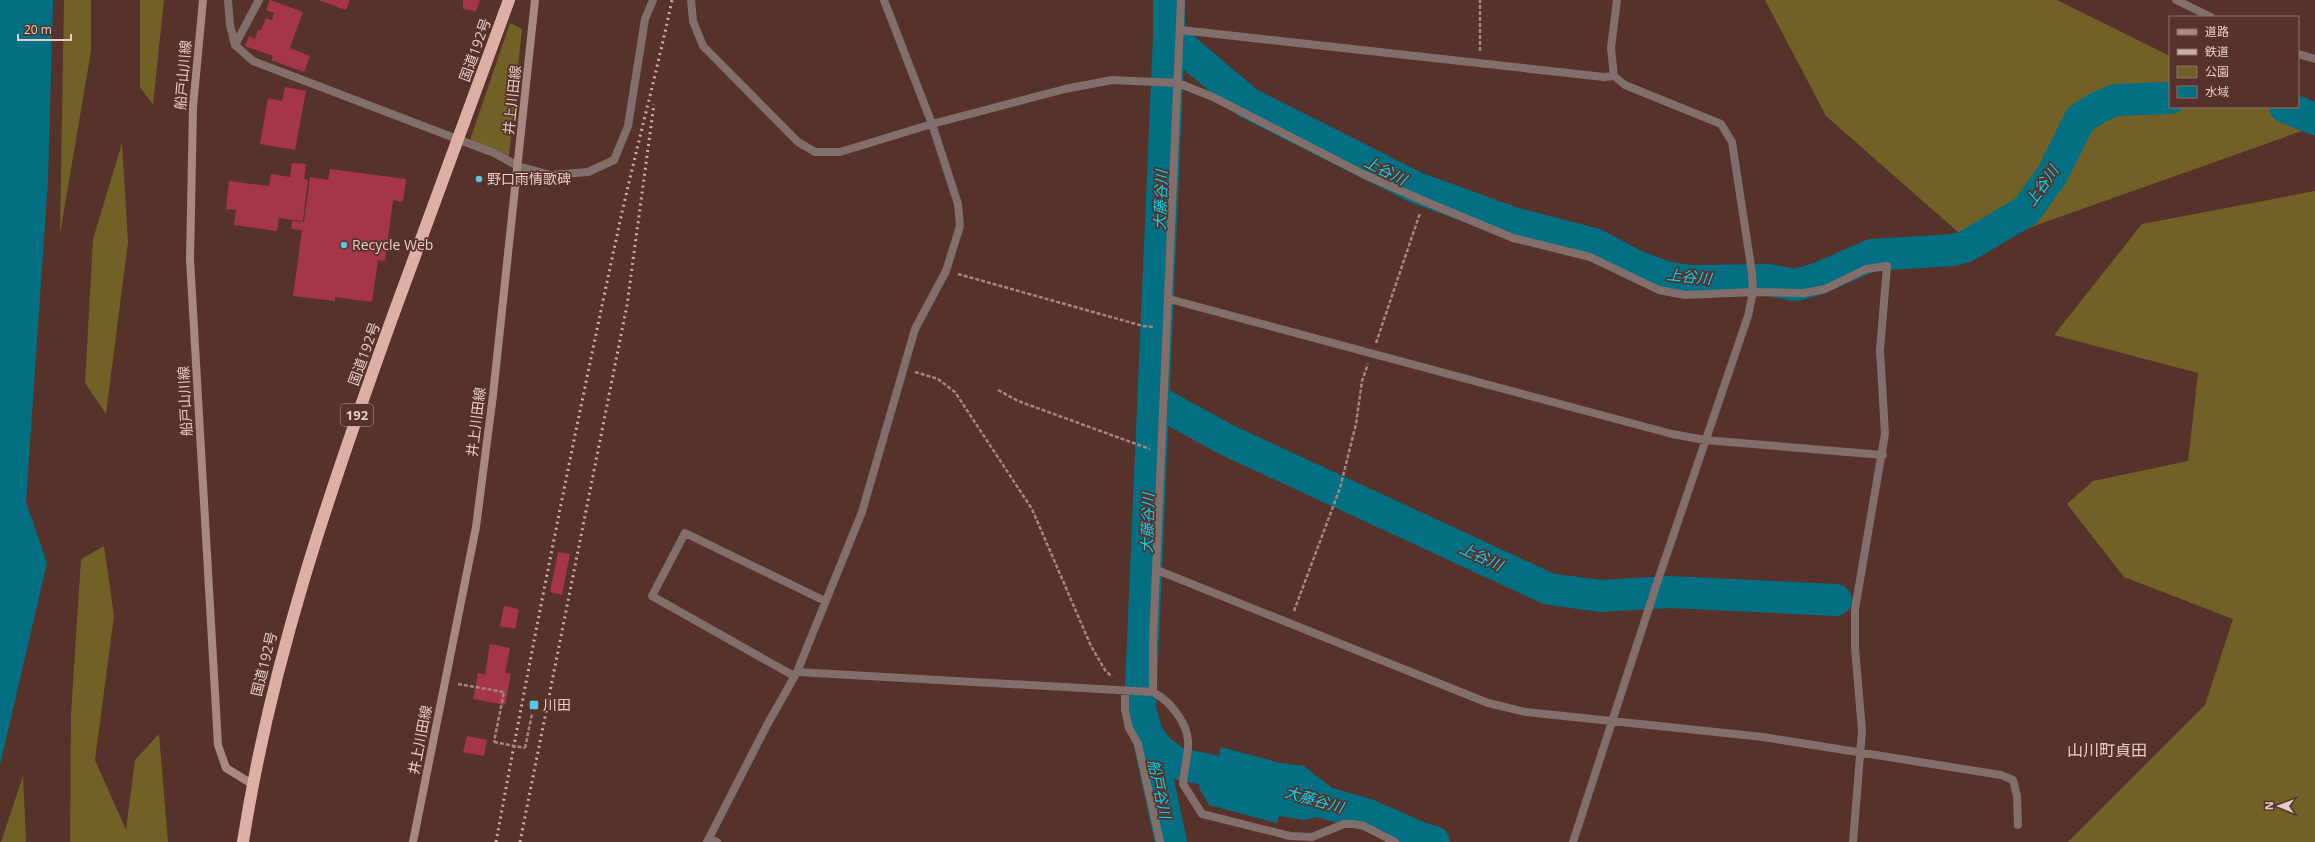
<svg xmlns="http://www.w3.org/2000/svg" width="2315" height="842" font-family="'Open Sans','Noto Sans JP',sans-serif">
	<style>
		.green { fill: #716126 }
		.water { fill: #027082 }
		.lines { fill: none; stroke-linecap: round; stroke-linejoin: round }
		.river { stroke: #027082; stroke-width: 32 }
		.building { fill: #a5364a }
		.path { stroke: #a4867f; stroke-width: 2.5; stroke-dasharray: 4 2; stroke-linecap: butt }
		.lane { stroke: #826e6a; stroke-width: 8 }
		.street { stroke: #826e6a; stroke-width: 8 }
		.secondary { stroke: #a78982; stroke-width: 8 }
		.highway { stroke: #deb0a5; stroke-width: 12 }
		.rail { stroke: #cab0aa; stroke-width: 3; stroke-dasharray: 2 4; stroke-linecap: butt }
		.path-bridge { stroke: #a4867f; stroke-width: 2.5; stroke-dasharray: 4 2; stroke-linecap: butt }
		.poi-dot { fill: #56c9e1; stroke: #57322a; stroke-width: 1.5 }
		.labels { text-anchor: middle; stroke-width: 3.5; stroke-linejoin: round; paint-order: stroke }
		.shield { fill: #57322a; stroke: #ba9e99; stroke-width: 1 }
		.shield-label { font-size: 13px; font-weight: bold; fill: #e5cdc8 }
		.street-label { font-size: 14px; fill: #e5cdc8; stroke: #57322a }
		.poi-label { font-size: 14px; fill: #e5cdc8; stroke: #57322a; text-anchor: start }
		.water-label { font-size: 15px; font-style: italic; fill: #00d5f5; stroke: #57322a }
		.quarter-label { font-size: 16px; fill: #e5cdc8; stroke: #57322a }
	</style>
	<rect width="100%" height="100%" fill="#57322a"/>
	<path class="green" d="M64,0H91V51L60,234Z
		M140,0H164L153,105L140,87Z
		M1765,0H2057L2170,56V107H2272L2313,127L1975,247L1826,116Z
		M510,23L522,29L509,156L470,140Z
		M122,143L128,242L106,414L85,383L93,239Z
		M2315,191V842H2068L2205,705L2233,619L2124,577L2067,504L2093,481L2188,461L2198,373L2054,335L2142,224Z
		M104,546L114,616L95,760L126,830L135,760L159,734L168,842H70L71,714L81,559Z
		M23,776L26,842H1Z"/>
	<path class="water" d="M0,0H53L48,180L26,502L47,563L0,765Z
		M1221,747L1280,763L1304,766L1332,788L1326,818L1317,817L1304,820L1279,816L1277,823L1209,805L1199,788L1205,759L1219,756Z"/>
	<g class="lines">
		<path class="river" d="M1169,0V36L1140,710L1148,736L1157,748L1176,763L1222,773L1368,815L1420,838L1434,842
			M1169,36L1248,103L1417,188L1513,223L1594,244L1634,265L1665,277L1690,281L1768,280L1796,285L1817,279L1872,255L1953,250L1965,247L2026,211L2052,175L2080,119L2097,108L2116,100L2170,98
			M2285,107L2315,119
			M1154,400L1227,440L1549,589L1600,596L1669,592L1836,600
			M1148,736L1171,842"/>
	</g>
	<path class="building" d="M270,0L303,12L290,48L310,56L304,72L271,60L273,56L245,46L249,36L255,39L258,30H261L266,18L272,20L274,13L266,10Z
		M318,0H350L346,10Z
		M463,0H480L476,11L463,9Z
		M285,87L306,91L295,150L260,144L268,98L282,101Z
		M292,163L306,164L304,179L308,180L303,221L279,218L277,231L234,225L236,210L226,209L229,181L269,186L271,174L290,177Z
		M330,169L406,179L403,202L393,200L385,261L378,260L372,302L335,297V301L293,296L302,230L291,229L292,221L304,222L310,177L328,180Z
		M558,552L570,554L562,595L550,592Z
		M504,606L519,609L515,629L500,626Z
		M490,644L510,648L505,673L511,674L505,705L473,699L478,673L485,675Z
		M467,736L487,740L484,756L463,752Z"/>
	<g class="lines">
		<path class="path" d="M1480,51V0
			M958,274L1143,326L1154,327
			M1376,343L1420,213
			M915,372L938,379L955,392L1032,509L1091,646L1105,670L1112,677
			M998,390L1018,401L1150,449
			M1294,611L1340,488L1356,424L1362,381L1368,364
			M458,684L504,692L494,742
			M525,748L532,714"/>
		<path class="lane" d="M235,45L259,0"/>
		<path class="street" d="M228,0L230,25L235,45L253,61L494,153L518,166L551,175L588,172L614,160L628,126L645,19L653,0
			M691,0L693,21L703,46L798,142L815,152H840L932,124L1065,89L1112,80L1178,83L1213,97L1363,174L1424,201L1513,238L1590,257L1659,290L1685,295L1753,292L1804,293L1825,289L1866,269L1887,266L1880,350L1885,434L1855,609V648L1862,731L1853,842
			M2176,0L2211,17
			M1181,30L1604,77L1614,76
			M2298,54L2315,59
			M1169,299L1672,434L1705,440L1883,455
			M1157,570L1488,703L1526,712L1763,737L2001,775L2013,780L2017,796L2018,825
			M797,672L1153,692C1165,699 1170,704 1178,715C1196,741 1185,756 1183,784L1202,814L1290,836L1312,837L1344,824H1354L1364,826L1395,842
			M794,676L652,596L685,533L825,601
			M1125,691V710L1129,728L1138,744L1160,842
			M1153,692V640L1181,0
			M709,838L717,842
			M707,842L767,725L797,672L862,512L915,329L946,271L960,226L958,204L932,124L884,0
			M1573,842L1657,583L1748,316L1753,292L1752,273L1732,142L1721,124L1625,85L1614,76L1611,48L1617,0"/>
		<path class="secondary" d="M203,0L193,107L190,259L218,745L226,768L252,784
			M413,842L476,527L493,395L535,0"/>
		<path class="highway" d="M243,842C271,661 329,493 391,321C431,214 470,107 509,0"/>
		<path class="rail" d="M496,842C533,641 573,440 616,240C633,160 655,81 672,0
			M520,842L627,305L654,104"/>
		<path class="path-bridge" d="M494,742L525,748"/>
	</g>
	<g class="poi-dot">
		<circle cx="479" cy="179" r="4"/>
		<circle cx="344" cy="245" r="4"/>
		<rect x="529" y="700" width="10" height="10" rx="2"/>
	</g>
	<g class="labels">
		<rect class="shield" x="341" y="404" width="32" height="22" rx="3"/>
		<g class="shield-label">
			<text x="357" y="420">192</text>
		</g>
		<g class="street-label">
			<text transform="translate(475 50) rotate(-70)" y="5">国道192号</text>
			<text transform="translate(183 75) rotate(-85)" y="5">船戸山川線</text>
			<text transform="translate(512 100) rotate(-84)" y="5">井上川田線</text>
			<text transform="translate(364 354) rotate(-70)" y="5">国道192号</text>
			<text transform="translate(185 401) rotate(-93)" y="5">船戸山川線</text>
			<text transform="translate(476 422) rotate(-83)" y="5">井上川田線</text>
			<text transform="translate(264 664) rotate(-76)" y="5">国道192号</text>
			<text transform="translate(420 740) rotate(-79)" y="5">井上川田線</text>
		</g>
		<g class="poi-label">
			<text x="487" y="184">野口雨情歌碑</text>
			<text x="352" y="250">Recycle Web</text>
			<text x="543" y="710">川田</text>
		</g>
		<g class="water-label">
			<text transform="translate(1385 171) rotate(27)" y="5">上谷川</text>
			<text transform="translate(2042 186) rotate(-55)" y="5">上谷川</text>
			<text transform="translate(1161 200) rotate(-88)" y="5">大藤谷川</text>
			<text transform="translate(1689 277) rotate(6)" y="5">上谷川</text>
			<text transform="translate(1148 523) rotate(-88)" y="5">大藤谷川</text>
			<text transform="translate(1481 557) rotate(25)" y="5">上谷川</text>
			<text transform="translate(1159 789) rotate(78)" y="5">船戸谷川</text>
			<text transform="translate(1314 800) rotate(16)" y="5">大藤谷川</text>
		</g>
		<g class="quarter-label">
			<text x="2107" y="756">山川町貞田</text>
		</g>
	</g>
	<rect x="2169" y="16" width="130" height="92" fill="#57322a" stroke="#907069"/>
	<rect x="2177" y="29" width="20" height="6" fill="#a78982" stroke="#907069"/>
	<text x="2205" y="36" font-size="12" fill="#e5cdc8">道路</text>
	<rect x="2177" y="49" width="20" height="6" fill="#cab0aa" stroke="#907069"/>
	<text x="2205" y="56" font-size="12" fill="#e5cdc8">鉄道</text>
	<rect x="2177" y="66" width="20" height="12" fill="#716126" stroke="#907069"/>
	<text x="2205" y="76" font-size="12" fill="#e5cdc8">公園</text>
	<rect x="2177" y="86" width="20" height="12" fill="#027082" stroke="#907069"/>
	<text x="2205" y="96" font-size="12" fill="#e5cdc8">水域</text>
	<g transform="translate(2279 806) rotate(271)" stroke="#57322a" stroke-width="3" paint-order="stroke">
	<path d="M0-3L7 15L0 10L-7 15Z" fill="#e5cdc8"/>
	<text y="-6" font-size="11" font-weight="bold" text-anchor="middle" fill="#e5cdc8">N</text>
	</g>
	<path d="M18 34v6h53v-6" fill="none" stroke="#e5cdc8" stroke-width="2"/>
	<text x="24" y="34" font-size="12" fill="#e5cdc8" stroke="#57322a" stroke-width="3" paint-order="stroke">20 m</text>
</svg>
